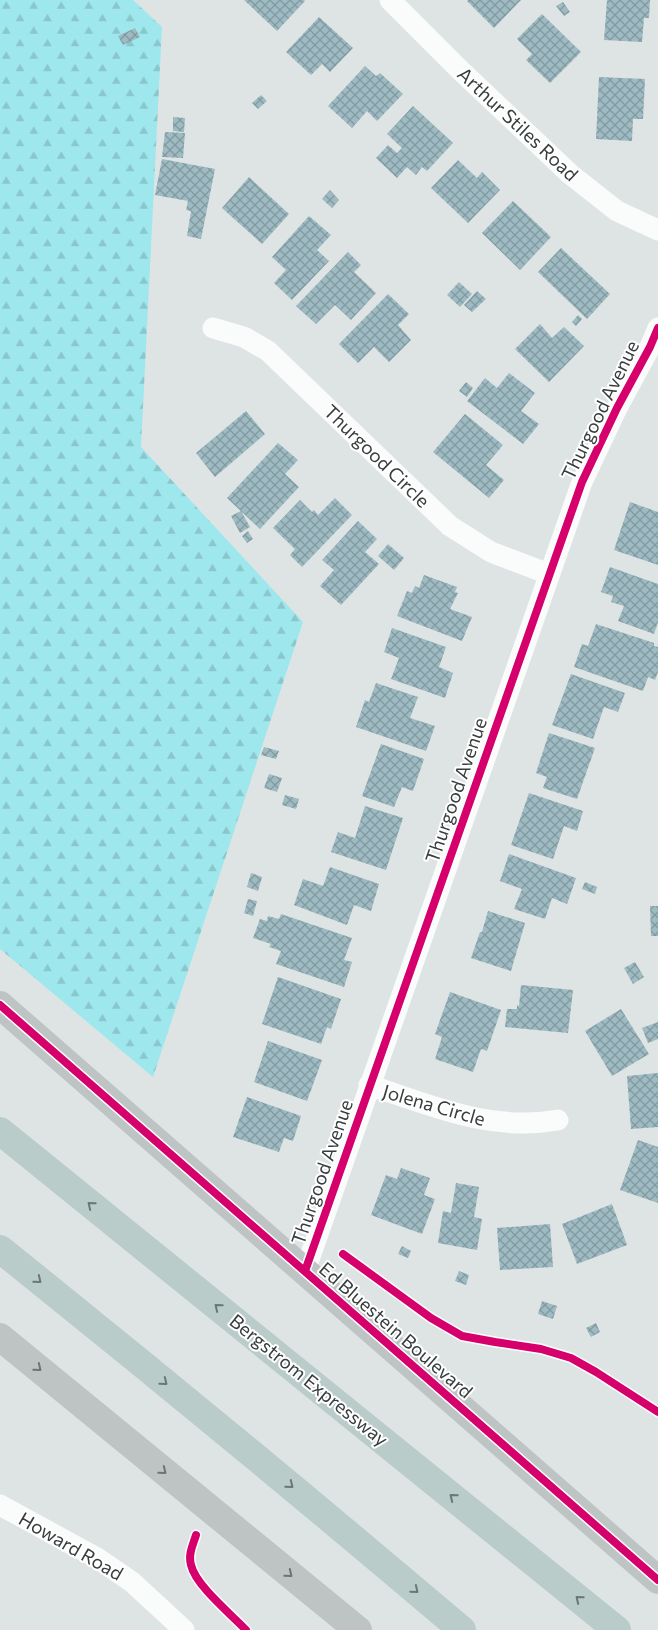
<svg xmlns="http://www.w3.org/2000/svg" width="658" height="1630" font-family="Commissioner,sans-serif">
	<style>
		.forest { fill: url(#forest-firs) }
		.building { fill: url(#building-cross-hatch) }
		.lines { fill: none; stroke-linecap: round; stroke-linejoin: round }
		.street { stroke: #fafbfb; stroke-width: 21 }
		.secondary { stroke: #bec4c4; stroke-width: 28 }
		.highway { stroke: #b9ccca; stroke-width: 28 }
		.cycleway-casing { stroke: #fff; stroke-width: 11 }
		.cycleway { stroke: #d6006c; stroke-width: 8 }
		.oneway { stroke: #6c7675 }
		.oneway2 { stroke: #6e7373 }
		.labels { text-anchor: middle; stroke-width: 4; stroke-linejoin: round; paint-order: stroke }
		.street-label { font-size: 19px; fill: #383d3d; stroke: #fff }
	</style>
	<defs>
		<pattern id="forest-firs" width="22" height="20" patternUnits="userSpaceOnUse" patternTransform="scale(1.25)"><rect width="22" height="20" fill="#9ee7ed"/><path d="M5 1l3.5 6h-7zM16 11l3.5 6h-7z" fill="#89c7cc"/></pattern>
		<pattern id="building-cross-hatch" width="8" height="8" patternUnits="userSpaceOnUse" patternTransform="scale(1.25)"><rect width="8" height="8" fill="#9ebbc3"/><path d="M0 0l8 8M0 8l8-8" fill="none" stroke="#8299a0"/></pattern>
	</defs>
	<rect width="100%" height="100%" fill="#dee4e4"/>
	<path class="forest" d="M0,0H133L162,27L141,447L303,622L153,1077L0,949Z"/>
	<path class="building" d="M244,0H304L305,1L277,31Z
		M468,0H521L494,28L467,1Z
		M607,0H650L649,18H644L642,42L604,40Z
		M563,2L570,12L564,16L556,6Z
		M542,14L581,52L550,83L526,60L532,54L517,39Z
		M319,17L353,48L330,72L322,64L311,75L286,52Z
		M135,28L140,37L123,45L118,36Z
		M365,66L376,76L380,73L403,94L377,121L367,111L352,128L328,106Z
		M599,77L645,79L643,119H633L632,141L596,139Z
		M261,95L267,101L258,109L252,103Z
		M413,106L453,143L427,171L422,167L416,175L407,167L397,178L376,158L388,145L397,153L402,148L387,134Z
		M173,117L185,118L184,132L173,131Z
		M165,132L185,133L183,158L162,157Z
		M162,159L215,169L201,239L187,236L191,211L186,210L188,201L155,195Z
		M458,160L477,178L482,172L500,190L468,223L431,188Z
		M249,177L289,214L262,244L222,208Z
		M330,190L339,200L332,208L322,199Z
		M513,201L551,237L520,270L482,233Z
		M309,216L331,235L317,250L329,261L292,300L274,283L286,270L272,257Z
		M561,248L610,294L587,319L538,272Z
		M348,252L361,265L354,272L376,293L351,320L335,305L316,324L296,306Z
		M459,282L472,294L460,307L447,295Z
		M477,291L486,299L472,312L464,305Z
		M388,294L409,314L398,325L411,340L389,362L374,347L358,363L339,344Z
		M578,315L582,319L576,326L572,322Z
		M540,324L552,338L564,327L584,346L549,382L515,349Z
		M509,373L535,393L521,411L539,424L523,444L467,401L485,378L497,388Z
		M466,382L473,388L467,397L459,391Z
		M246,411L265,434L215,477L196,453Z
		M465,414L503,445L486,465L504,480L489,498L433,452Z
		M278,443L298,460L285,474L299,487L260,529L227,498Z
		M335,498L352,515L302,567L290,555L295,549L273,528L300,500L312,512L314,510L318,515Z
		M630,502L658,512V565L614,550Z
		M241,511L250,527L240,533L231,516Z
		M358,521L377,539L365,552L379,564L341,605L320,586L334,570L322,560Z
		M248,531L253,539L247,543L242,536Z
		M388,544L404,558L394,570L378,556Z
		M610,567L658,584V622L654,634L618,621L624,606L611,602L613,596L601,592Z
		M424,575L457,587L455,592L458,593L450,609L472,617L462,641L397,616L407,591L412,593L415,586L419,588Z
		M596,624L654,643V646L658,647V672L655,680L648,677L643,691L574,667L582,644L588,646Z
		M392,628L446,647L439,667L453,673L445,698L391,679L399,658L384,652Z
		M571,674L625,693L618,712L604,707L593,739L552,725Z
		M376,683L418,697L410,718L435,726L426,751L356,727L365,700L369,702Z
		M549,733L595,748L577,799L543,788L547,777L536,773Z
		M381,744L424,759L413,791L402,787L394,807L362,796Z
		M264,747L279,751L276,759L261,755Z
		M269,774L282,778L277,792L264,788Z
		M529,793L583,811L577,831L564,826L553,859L511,845Z
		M285,795L299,799L296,809L282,805Z
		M365,806L403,818L386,870L331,852L338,832L355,838Z
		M509,854L576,878L567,904L552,898L545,919L514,909L522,889L500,881Z
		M330,867L379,884L371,911L354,905L347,925L294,905L303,879L323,886Z
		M251,873L262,877L258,891L247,887Z
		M585,882L597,887L595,894L582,889Z
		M248,899L257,901L253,916L244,913Z
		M650,906H658V936H651Z
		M488,911L525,923L511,971L471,958L480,932H482Z
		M281,914L352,938L344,960L352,962L344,987L276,964L281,951L269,947L271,944L253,938L260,919L267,921L268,916L279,919Z
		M635,962L644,977L633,984L624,968Z
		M278,977L341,999L331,1029L327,1027L321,1044L262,1024Z
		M521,985L573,990L568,1033L505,1027L507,1009H517V1005L519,1006Z
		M450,992L501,1010L487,1051L481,1049L473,1072L435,1059L442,1037L435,1034Z
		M621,1009L649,1054L612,1076L585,1031Z
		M658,1022V1039L648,1043L642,1028Z
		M268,1041L322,1060L307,1101L254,1082Z
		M658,1073V1127L631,1129L627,1076Z
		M247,1097L301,1116L293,1141L284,1138L279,1152L233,1137Z
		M638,1140L658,1147V1203L620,1190Z
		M401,1168L430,1178L424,1195L435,1199L422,1234L371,1215L386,1175L397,1179Z
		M456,1183L479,1187L474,1217L482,1219L477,1250L438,1243L443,1211L451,1213Z
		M612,1204L627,1245L577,1264L562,1224Z
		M550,1224L553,1267L500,1270L497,1228Z
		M402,1246L411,1251L408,1258L398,1254Z
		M459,1271L469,1275L466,1285L455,1281Z
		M542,1301L557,1306L553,1319L538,1314Z
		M596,1323L600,1332L591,1337L586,1328Z"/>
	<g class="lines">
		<path class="street" d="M390,0L458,68L570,174L617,211L658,230
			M213,328L244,337L268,351L450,526L491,552L549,574
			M369,1085C432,1106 491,1132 558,1120
			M305,1271L582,482L617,408L650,347L658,328
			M0,1505L97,1558L132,1582L184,1630"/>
		<path class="secondary" d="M0,1005L658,1580
			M0,1337L358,1630"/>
		<path class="highway" d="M0,1131L617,1630
			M0,1249C156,1374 310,1501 462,1630"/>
		<g class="cycleway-casing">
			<path id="cycleway" d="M0,1005L658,1580
				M343,1254L431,1318L462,1336L495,1342L541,1349L571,1358L596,1372L658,1412
				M305,1271L582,482L617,408L650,347L658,328
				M196,1535C193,1545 188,1554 191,1565C196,1586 231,1614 246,1630"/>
		</g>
		<use href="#cycleway" class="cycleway"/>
	</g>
	<defs><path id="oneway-chevron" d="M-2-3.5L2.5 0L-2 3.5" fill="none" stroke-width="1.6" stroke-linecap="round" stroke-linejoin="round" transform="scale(1.25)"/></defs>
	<g class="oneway">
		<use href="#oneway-chevron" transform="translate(91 1205) rotate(-141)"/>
		<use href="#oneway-chevron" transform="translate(38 1280) rotate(39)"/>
		<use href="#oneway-chevron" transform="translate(218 1307) rotate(-141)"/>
		<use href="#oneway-chevron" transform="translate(164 1382) rotate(39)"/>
		<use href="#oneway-chevron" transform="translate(290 1485) rotate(39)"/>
		<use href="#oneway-chevron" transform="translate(453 1497) rotate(-141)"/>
		<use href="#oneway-chevron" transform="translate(415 1590) rotate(40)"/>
		<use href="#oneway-chevron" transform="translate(579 1599) rotate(-141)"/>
	</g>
	<g class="oneway2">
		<use href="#oneway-chevron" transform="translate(38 1368) rotate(39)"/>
		<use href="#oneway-chevron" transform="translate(163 1471) rotate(39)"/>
		<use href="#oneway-chevron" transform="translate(289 1574) rotate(39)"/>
	</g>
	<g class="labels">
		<g class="street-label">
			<text transform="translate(518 124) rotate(43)" y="7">Arthur Stiles Road</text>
			<text transform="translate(600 410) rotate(-64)" y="7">Thurgood Avenue</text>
			<text transform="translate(377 456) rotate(44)" y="7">Thurgood Circle</text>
			<text transform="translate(456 790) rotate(-71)" y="7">Thurgood Avenue</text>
			<text transform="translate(434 1105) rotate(16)" y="7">Jolena Circle</text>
			<text transform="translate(322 1172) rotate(-71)" y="7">Thurgood Avenue</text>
			<text transform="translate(396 1330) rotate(41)" y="7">Ed Bluestein Boulevard</text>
			<text transform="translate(309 1380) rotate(39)" y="7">Bergstrom Expressway</text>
			<text transform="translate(71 1546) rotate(30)" y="7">Howard Road</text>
		</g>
	</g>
</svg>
